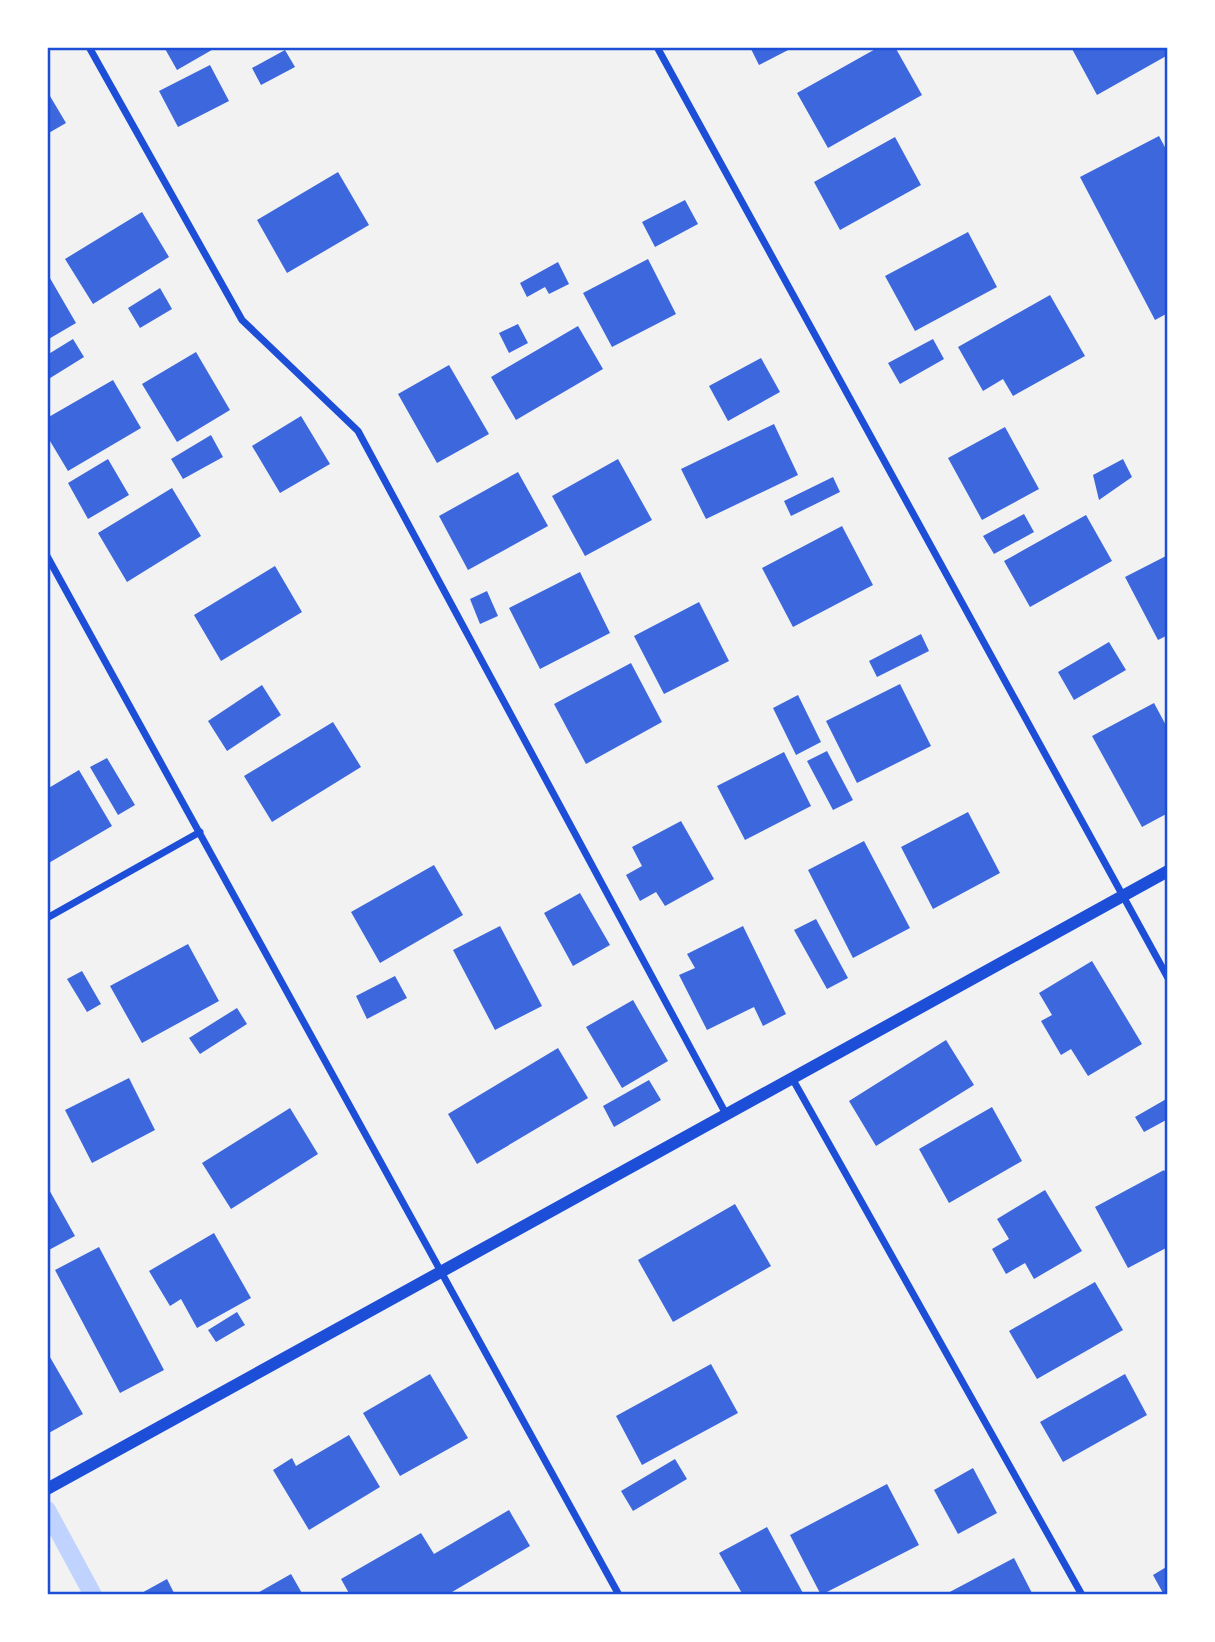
<svg xmlns="http://www.w3.org/2000/svg" width="1215" height="1642" font-family="'DejaVu Sans',sans-serif">
	<style>
		.lines { fill: none; stroke-linecap: round; stroke-linejoin: round }
		.stream { stroke: #bfd3fe; stroke-width: 18 }
		.building { fill: #3d67dc }
		.minor { stroke: #1d4ed8; stroke-width: 7 }
		.tertiary { stroke: #1d4ed8; stroke-width: 12 }
		.neatline { fill: none; stroke: #1d4ed8; stroke-width: 2.5 }
	</style>
	<rect width="100%" height="100%" fill="#f2f2f2"/>
	<g class="lines">
		<path class="stream" d="M47,1510L93,1595"/>
	</g>
	<path class="building" d="M164,47H217L177,70Z
		M750,47H794L759,65Z
		M879,47H895L922,95L828,148L797,93Z
		M1071,47H1168V55L1097,95Z
		M285,50L295,67L261,85L252,68Z
		M210,65L229,101L178,127L159,91Z
		M47,91L66,123L47,134Z
		M1159,136L1168,153V313L1155,320L1080,177Z
		M895,137L921,185L840,230L814,182Z
		M338,172L369,225L287,273L257,220Z
		M685,200L698,224L655,247L642,222Z
		M142,212L169,257L93,304L65,259Z
		M968,232L997,287L915,331L885,276Z
		M648,259L676,314L612,347L583,293Z
		M558,262L569,284L549,294L545,287L527,297L520,283Z
		M47,273L76,323L47,340Z
		M160,288L172,309L140,328L128,308Z
		M1050,295L1085,356L1013,396L1003,379L983,391L958,347Z
		M518,324L528,343L509,353L499,333Z
		M578,326L603,369L516,420L491,377Z
		M73,339L84,357L47,380V355Z
		M933,339L944,359L900,384L888,363Z
		M196,352L230,410L177,442L142,384Z
		M761,358L780,392L728,421L709,386Z
		M449,365L489,434L437,463L398,394Z
		M113,380L141,428L68,471L47,436V418Z
		M301,416L330,464L280,493L252,446Z
		M774,424L798,475L706,519L681,469Z
		M1005,427L1039,489L982,520L948,458Z
		M211,435L223,457L183,479L171,459Z
		M108,459L129,495L88,519L68,483Z
		M618,459L652,520L585,556L552,496Z
		M1123,459L1132,477L1099,500L1093,475Z
		M518,472L548,526L468,570L439,516Z
		M833,477L840,492L791,516L784,501Z
		M172,488L201,536L127,582L98,533Z
		M1024,514L1034,532L994,554L983,536Z
		M1086,515L1112,561L1030,607L1004,561Z
		M842,526L873,585L793,627L762,568Z
		M1168,555V635L1158,640L1125,577Z
		M275,566L302,612L221,661L194,615Z
		M580,572L610,633L540,669L509,608Z
		M487,591L498,616L480,624L470,599Z
		M699,602L729,661L664,694L634,636Z
		M921,634L929,651L877,677L869,661Z
		M1109,642L1126,670L1074,700L1058,672Z
		M631,663L662,722L586,764L554,704Z
		M900,684L931,746L857,783L826,721Z
		M262,685L281,715L227,751L208,721Z
		M798,695L821,742L796,755L773,708Z
		M1154,703L1168,729V813L1142,827L1092,736Z
		M333,722L361,767L272,822L244,776Z
		M827,751L853,800L833,810L807,761Z
		M784,752L811,806L745,840L717,786Z
		M107,758L135,805L118,815L90,767Z
		M79,770L112,826L47,864V789Z
		M968,812L1000,873L933,909L901,847Z
		M681,821L714,879L665,906L656,892L640,901L626,875L642,866L632,847Z
		M864,841L910,928L853,958L808,870Z
		M434,865L463,915L380,963L351,912Z
		M580,893L610,945L573,966L544,913Z
		M816,919L848,978L827,989L794,930Z
		M500,926L542,1006L495,1030L453,950Z
		M743,926L786,1014L763,1026L754,1007L707,1030L679,975L695,968L687,954Z
		M188,944L219,1001L142,1043L110,986Z
		M1092,961L1142,1044L1088,1076L1071,1049L1061,1055L1041,1021L1052,1015L1039,993Z
		M82,971L101,1004L87,1012L67,979Z
		M395,976L407,998L367,1019L356,996Z
		M633,1000L668,1061L622,1088L586,1027Z
		M237,1008L247,1024L200,1054L189,1038Z
		M946,1040L974,1085L876,1146L849,1101Z
		M558,1048L588,1098L477,1164L448,1114Z
		M129,1078L155,1130L92,1163L65,1110Z
		M649,1080L661,1100L614,1127L603,1106Z
		M1168,1098V1119L1144,1132L1135,1117Z
		M992,1107L1022,1161L949,1203L919,1149Z
		M290,1108L318,1154L231,1209L202,1163Z
		M1164,1170L1168,1177V1247L1128,1268L1095,1207Z
		M47,1186L75,1236L47,1251Z
		M1045,1190L1082,1251L1034,1279L1025,1263L1006,1274L992,1249L1009,1239L997,1219Z
		M735,1204L771,1266L673,1322L638,1260Z
		M214,1233L251,1298L197,1328L181,1299L170,1306L149,1271Z
		M99,1247L164,1370L120,1393L55,1270Z
		M1095,1282L1123,1330L1037,1379L1009,1331Z
		M237,1312L245,1325L216,1342L208,1330Z
		M47,1352L83,1414L47,1434Z
		M711,1364L738,1413L642,1465L616,1416Z
		M430,1374L468,1438L400,1476L363,1413Z
		M1125,1374L1147,1415L1063,1462L1040,1422Z
		M349,1435L380,1487L309,1530L273,1470L292,1458L296,1466Z
		M675,1459L687,1479L633,1511L621,1491Z
		M973,1468L997,1513L958,1534L934,1490Z
		M887,1484L919,1545L821,1595L790,1535Z
		M509,1510L530,1546L447,1595H350L341,1579L421,1533L434,1554Z
		M767,1527L804,1595H743L719,1553Z
		M1014,1558L1033,1595H944Z
		M1168,1566V1595H1164L1153,1575Z
		M291,1574L303,1595H254Z
		M167,1579L175,1595H138Z"/>
	<g class="lines">
		<path class="minor" d="M89,47L242,320L358,431L726,1114
			M657,47L1168,978
			M47,556L619,1595
			M47,918L200,832
			M792,1078L1082,1595"/>
		<path class="tertiary" d="M47,1489L1168,871"/>
	</g>
	<rect width="1215" height="1642" fill="none" stroke="#ffffff" stroke-width="98"/>
	<rect x="49" y="49" width="1117" height="1544" class="neatline"/>
</svg>
